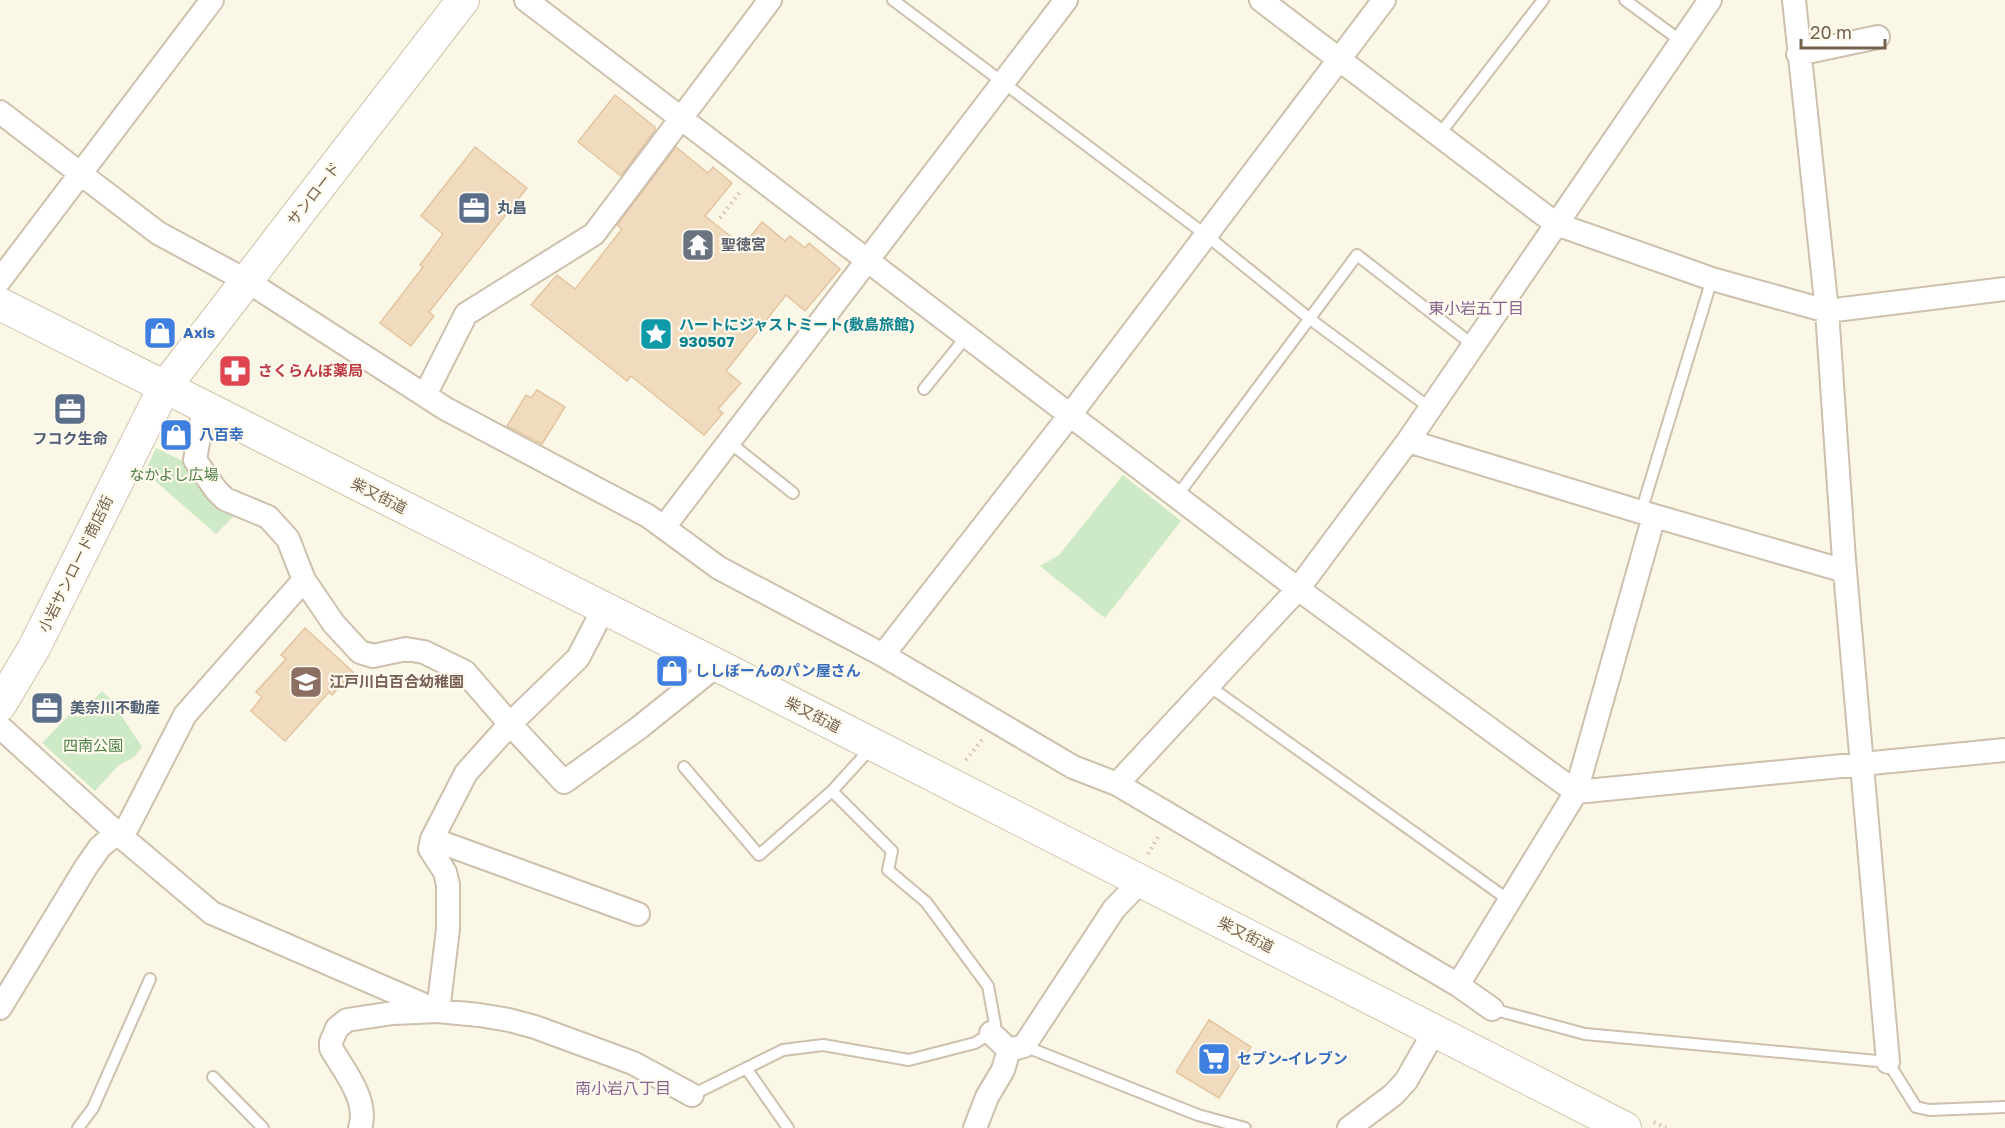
<svg xmlns="http://www.w3.org/2000/svg" width="2005" height="1128" font-family="'Golos Text','Noto Sans JP',sans-serif">
	<style>
		.green { fill: #cee9c5 }
		.building { fill: #f0dbbf; stroke: #e2c5a0; stroke-width: 1.5 }
		.lines { fill: none; stroke-linecap: round; stroke-linejoin: round }
		.lane-casing { stroke: #cdc0ad; stroke-width: 14 }
		.street-casing { stroke: #cdc0ad; stroke-width: 26 }
		.secondary-casing { stroke: #cfc2aa; stroke-width: 34 }
		.path { stroke: #d5bfa2; stroke-width: 4; stroke-dasharray: 1.5 4.5; stroke-linecap: butt }
		.lane { stroke: #fff; stroke-width: 10 }
		.street { stroke: #fff; stroke-width: 22 }
		.secondary { stroke: #fff; stroke-width: 32 }
		.labels { text-anchor: middle; stroke-width: 4.5; stroke-linejoin: round; paint-order: stroke }
		.street-label { font-size: 15px; fill: #74614c; stroke: #fefaed }
		.service-label { font-size: 15px; font-weight: bold; fill: #4e5e75; stroke: #fefaed; text-anchor: start }
		.worship-label { font-size: 15px; font-weight: bold; fill: #5b616d; stroke: #fefaed; text-anchor: start }
		.culture-label { font-size: 15px; font-weight: bold; fill: #0d838f; stroke: #fefaed; text-anchor: start }
		.shop-label { font-size: 15px; font-weight: bold; fill: #366cbe; stroke: #fefaed; text-anchor: start }
		.health-label { font-size: 15px; font-weight: bold; fill: #be3a42; stroke: #fefaed; text-anchor: start }
		.park-label { font-size: 15px; fill: #4e7f47; stroke: #fefaed }
		.education-label { font-size: 15px; font-weight: bold; fill: #785e54; stroke: #fefaed; text-anchor: start }
		.neighbourhood-label { font-size: 16px; fill: #896490; stroke: #fefaed }
	</style>
	<rect width="100%" height="100%" fill="#fbf7e7"/>
	<path class="green" d="M156,448L187,463L235,515L216,534L145,472Z
		M1123,475L1181,521L1105,618L1040,566L1059,555Z
		M102,691L111,700L142,747L134,757L119,765L95,791L42,743L71,713L78,717Z"/>
	<path class="building" d="M615,95L655,127V130L621,176L578,142Z
		M475,147L527,188L429,312L434,316L411,346L380,323L423,267L420,265L443,234L421,216Z
		M676,147L708,173L713,167L732,183L705,216L743,246L762,222L785,241L790,236L805,248L809,243L840,269L805,311L786,295L726,371L741,383L718,409L723,413L704,435L631,376L627,381L531,305L557,275L575,289L622,229L617,225Z
		M537,390L565,407L542,444L507,426L526,395L531,398Z
		M305,628L353,672L332,695L329,692L285,741L251,711L262,697L256,692L286,659L281,655Z
		M1209,1020L1251,1047L1219,1098L1176,1072Z"/>
	<g class="lines">
		<g class="lane-casing">
			<path id="lane" d="M893,0L1206,235L1310,319L1430,408
				M1625,0L1681,41
				M1439,135L1543,0
				M924,389L966,337
				M729,442L793,493
				M1177,496L1357,255L1473,345
				M1641,512L1712,279
				M1209,686L1510,901
				M684,767L759,855L832,791
				M1492,1009L1585,1034L1888,1062L1916,1107L1929,1110L2005,1107
				M1024,1046L1198,1115L1245,1128
				M746,1068L788,1128
				M213,1077L263,1128
				M692,1095L783,1050L823,1045L909,1060L975,1043L991,1033L995,1024L988,986L926,902L888,870L892,851L832,791L871,748
				M78,1128L93,1108L150,979"/>
		</g>
		<g class="street-casing">
			<path id="street" d="M526,0L1298,589L1576,792L2005,750
				M1261,0L1556,224L1712,279L1827,311L2005,289
				M1794,0L1827,311L1844,560L1888,1062
				M1798,54L1878,37
				M0,112L158,233L247,281L446,409L648,516L719,568L883,655L1073,767L1117,784L1458,985L1492,1009
				M0,280L212,0
				M425,395L466,314L594,234L770,0
				M204,407L195,460L216,490L225,499L268,517L288,539L304,580L334,624L360,652L373,656L406,649L424,652L465,672L510,724L564,782L640,727L717,665
				M1408,441L1641,512L1845,571
				M664,527L1066,0
				M304,580L185,715L128,826L117,833L212,913L438,1011
				M883,655L1070,415L1384,0
				M0,727L117,833L100,847L86,867L0,1008
				M1117,784L1298,589L1408,441L1710,0
				M432,839L638,914
				M1458,985L1576,792L1654,516
				M438,1011L448,929V885L445,872L430,849L432,839L466,773L510,724L578,658L604,608
				M1009,1050L1024,1046L1114,909L1141,881
				M360,1128C369,1100 344,1071 331,1048V1042L337,1028L347,1020L393,1013L438,1011L479,1015L509,1020L535,1027L633,1063L692,1095
				M975,1128L987,1097L1003,1070L1009,1050L991,1033
				M1349,1128L1393,1095L1406,1081L1434,1032"/>
		</g>
		<g class="secondary-casing">
			<path id="secondary" d="M0,304L717,665L1625,1128
				M0,705L34,648L164,388L463,0"/>
		</g>
		<path class="path" d="M720,218L739,193
			M966,760L982,740
			M1148,854L1158,837
			M1654,1122L1666,1128"/>
		<use href="#lane" class="lane"/>
		<use href="#street" class="street"/>
		<use href="#secondary" class="secondary"/>
	</g>
	<defs>
		<g id="office-square" transform="scale(1.725)"><rect x="-9" y="-9" width="18" height="18" rx="4" fill="#5c6f8a" stroke="#fefaed"/><path d="M-6-3h4V-5.5h4V-3h4V5H-6ZM-1-4.5V-3h2v-1.5ZM-6 0V1H6V0Z" fill="#fff"/></g>
		<g id="temple-square" transform="scale(1.725)"><rect x="-9" y="-9" width="18" height="18" rx="4" fill="#6b7280" stroke="#fefaed"/><path d="M0-6L5-2H3V0L6.5 2.5H4V6H1.5V3h-3V6H-4V2.5H-6.5L-3 0V-2H-5Z" fill="#fff"/></g>
		<g id="shop-square" transform="scale(1.725)"><rect x="-9" y="-9" width="18" height="18" rx="4" fill="#3f7fe0" stroke="#fefaed"/><path d="M-5-2.5h2.3a2.7 3.5 0 0 1 5.4 0H5L5.5 6h-11ZM-1.5-2.5h3a1.5 2.3 0 0 0-3 0Z" fill="#fff"/></g>
		<g id="sight-square" transform="scale(1.725)"><rect x="-9" y="-9" width="18" height="18" rx="4" fill="#0f9aa8" stroke="#fefaed"/><path d="M0-6L1.8-2.2L6-1.7L2.9 1.2L3.7 5.4L0 3.3L-3.7 5.4L-2.9 1.2L-6-1.7L-1.8-2.2Z" fill="#fff"/></g>
		<g id="pharmacy-square" transform="scale(1.725)"><rect x="-9" y="-9" width="18" height="18" rx="4" fill="#e0444e" stroke="#fefaed"/><path d="M-2-6h4v4h4v4h-4v4h-4v-4h-4v-4h4Z" fill="#fff"/></g>
		<g id="school-square" transform="scale(1.725)"><rect x="-9" y="-9" width="18" height="18" rx="4" fill="#8d6e63" stroke="#fefaed"/><path d="M0-5L7-2L0 1L-7-2ZM-4 1L0 2.5L4 1V4Q0 6-4 4Z" fill="#fff"/></g>
		<g id="supermarket-square" transform="scale(1.725)"><rect x="-9" y="-9" width="18" height="18" rx="4" fill="#3f7fe0" stroke="#fefaed"/><path d="M-6-5.5h2.5l.6 2H6L4.5 2H-2.5L-4.4-4H-6ZM-1.5 3.2a1.3 1.3 0 1 0 .1 0ZM3 3.2a1.3 1.3 0 1 0 .1 0Z" fill="#fff"/></g>
	</defs>
	<g fill-rule="evenodd">
		<use href="#office-square" x="474" y="208"/>
		<use href="#temple-square" x="698" y="245"/>
		<use href="#shop-square" x="160" y="333"/>
		<use href="#sight-square" x="656" y="334"/>
		<use href="#pharmacy-square" x="235" y="371"/>
		<use href="#office-square" x="70" y="409"/>
		<use href="#shop-square" x="176" y="435"/>
		<use href="#shop-square" x="672" y="671"/>
		<use href="#school-square" x="306" y="682"/>
		<use href="#office-square" x="47" y="708"/>
		<use href="#supermarket-square" x="1214" y="1059"/>
	</g>
	<g class="labels">
		<g class="street-label">
			<text transform="translate(314 194) rotate(-52)" y="5">サンロード</text>
			<text transform="translate(379 496) rotate(27)" y="5">柴又街道</text>
			<text transform="translate(76 564) rotate(-64)" y="5">小岩サンロード商店街</text>
			<text transform="translate(813 715) rotate(27)" y="5">柴又街道</text>
			<text transform="translate(1246 935) rotate(27)" y="5">柴又街道</text>
		</g>
		<g class="service-label">
			<text x="497" y="213">丸昌</text>
			<text x="70" y="444" text-anchor="middle">フコク生命</text>
			<text x="70" y="713">美奈川不動産</text>
		</g>
		<g class="worship-label">
			<text x="721" y="250">聖徳宮</text>
		</g>
		<g class="culture-label">
			<text x="679" y="330">ハートにジャストミート(敷島旅館)<tspan x="679" dy="17">930507</tspan></text>
		</g>
		<g class="shop-label">
			<text x="183" y="338">Axis</text>
			<text x="199" y="440">八百幸</text>
			<text x="695" y="676">ししぼーんのパン屋さん</text>
			<text x="1237" y="1064">セブン-イレブン</text>
		</g>
		<g class="health-label">
			<text x="258" y="376">さくらんぼ薬局</text>
		</g>
		<g class="park-label">
			<text x="174" y="480">なかよし広場</text>
			<text x="93" y="751">四南公園</text>
		</g>
		<g class="education-label">
			<text x="329" y="687">江戸川白百合幼稚園</text>
		</g>
		<g class="neighbourhood-label">
			<text x="1476" y="314">東小岩五丁目</text>
			<text x="623" y="1094">南小岩八丁目</text>
		</g>
	</g>
	<path d="M1801 39v9h84v-9" fill="none" stroke="#74614c" stroke-width="3"/>
	<text x="1810" y="39" font-size="18" fill="#74614c" stroke="#fefaed" stroke-width="4.5" paint-order="stroke">20 m</text>
</svg>
